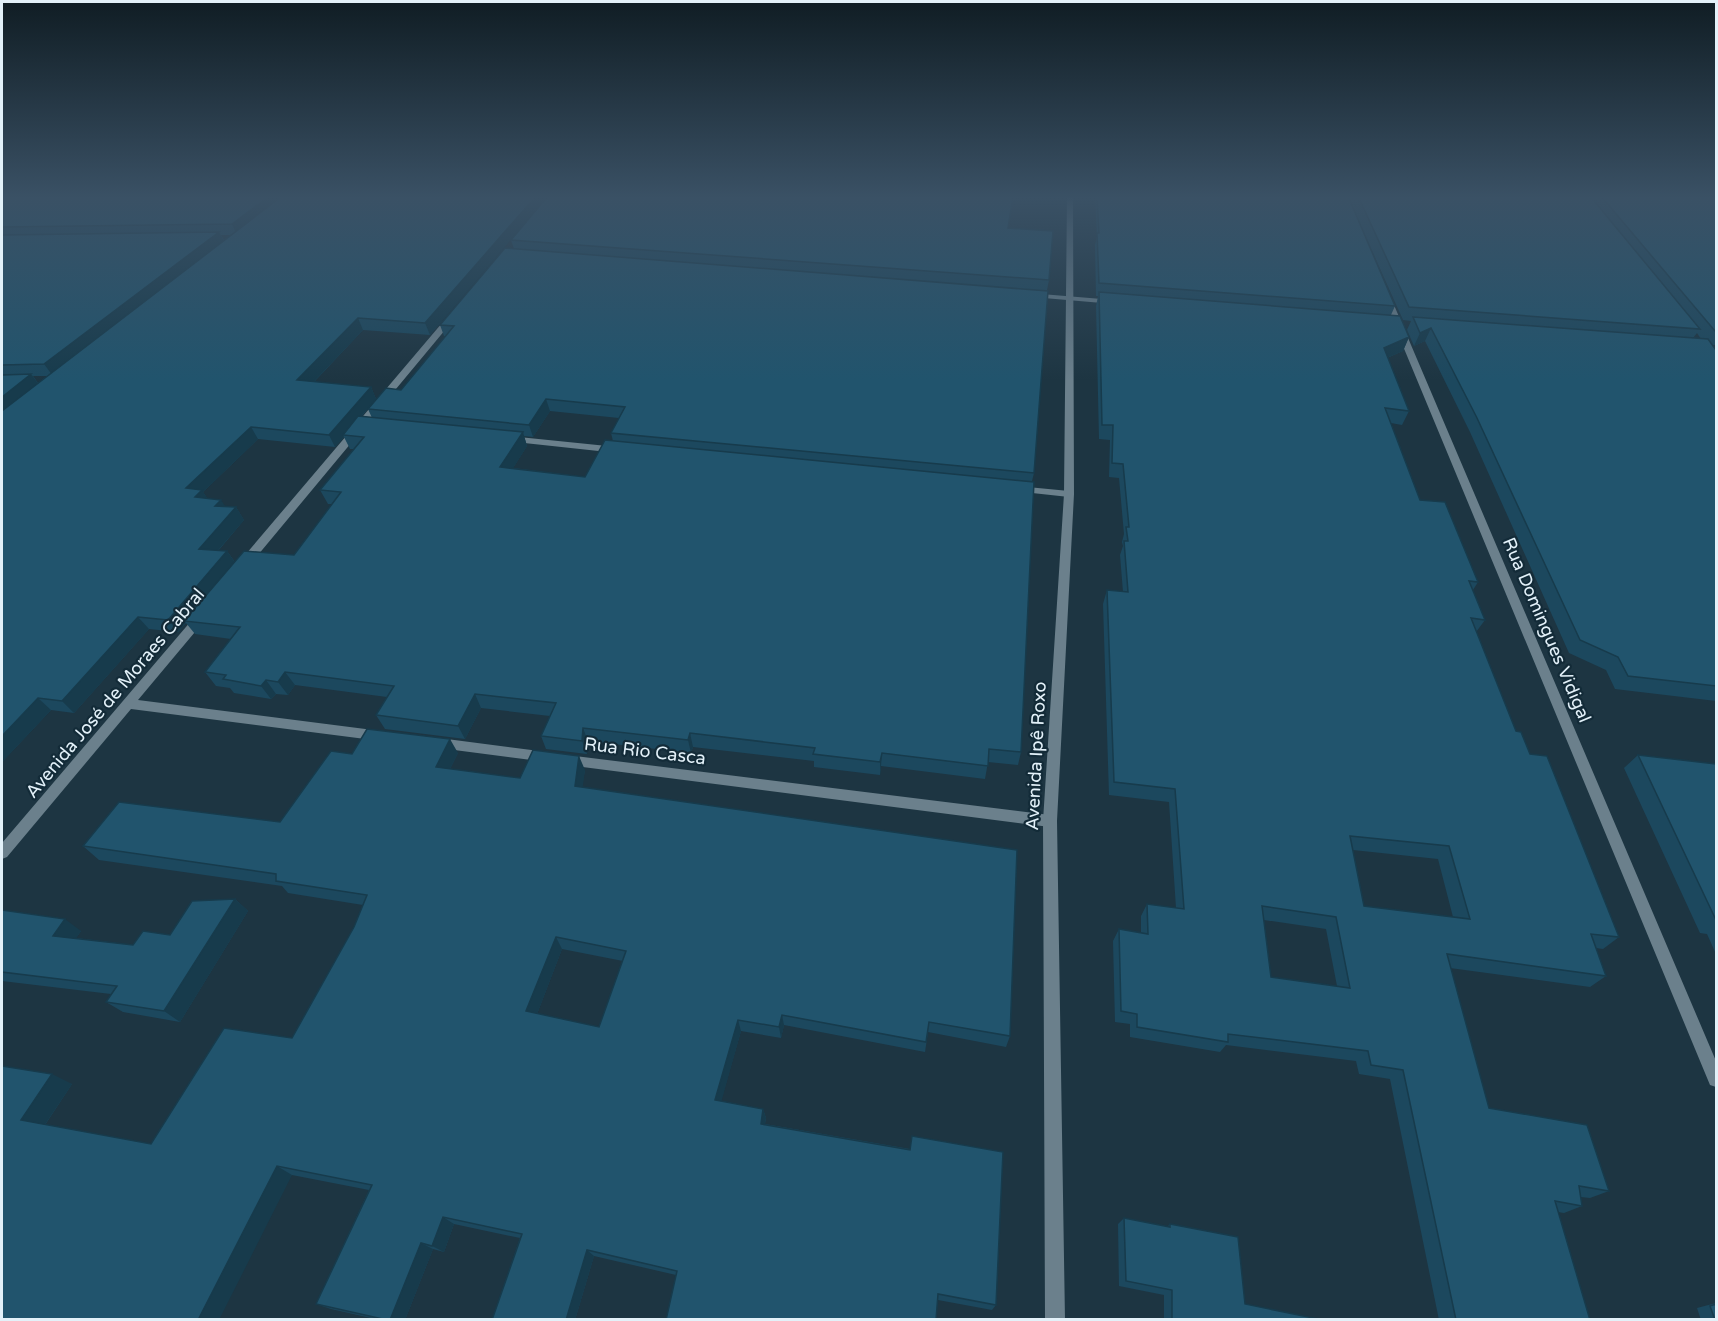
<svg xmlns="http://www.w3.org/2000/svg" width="1718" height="1321" font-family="'Varela Round',sans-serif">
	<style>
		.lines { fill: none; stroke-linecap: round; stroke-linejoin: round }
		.minor { fill: #6b808c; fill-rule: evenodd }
		.tertiary { fill: #6b808c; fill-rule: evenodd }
		.wall { fill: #1c485e; fill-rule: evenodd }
		.shaded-wall { fill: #173b4c }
		.building { fill: #21546d; stroke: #173b4c; stroke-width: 1.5; fill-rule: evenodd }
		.labels { text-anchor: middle; stroke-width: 4.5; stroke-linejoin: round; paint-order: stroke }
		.street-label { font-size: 18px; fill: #e3f1f9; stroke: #132b38 }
	</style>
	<rect width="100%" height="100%" fill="#1d3542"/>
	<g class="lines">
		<path class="minor" d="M1029,293L1114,300L1118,302L1114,304L1032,297L1028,295Z
			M1384,296L1391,298L1716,1061V1087L1710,1085L1383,298Z
			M448,316L455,318L248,567H240L239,564L240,561Z
			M509,436L617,447L622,450L617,453L506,441V437Z
			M1017,486L1069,491L1074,494L1069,497L1013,491L1012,489Z
			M201,613L207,617L205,620L138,700L381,731L386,732L387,736L386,740L381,741L131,709L7,857L2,859V843L197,614Z
			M439,738L547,752L552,753L554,757L552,761L547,762L439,748L434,747L433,743L434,739Z
			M567,755L1050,815L1055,817L1057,821L1055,825L1050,827L567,765L562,764L560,760L562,756Z"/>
		<path class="tertiary" d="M1067,196H1073L1074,494L1057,821L1065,1320H1045L1043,821L1064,494Z"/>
	</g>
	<path class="wall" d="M2,196H1014L1008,228L1049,280L1047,290L1034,473L1032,481L1021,752L1018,765L988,762L985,779L881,766L880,775L814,767V761L693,747L691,753L588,741L587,754L546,749L541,736L550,716L481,708L465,739L385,729L376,715L387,697L295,685L288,695L276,694L271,699L234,693L230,688L216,686L205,672L231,639L195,634L186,623L178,632L149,629L74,713L51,710L2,762ZM526,221L511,240L514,249L440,325L444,336H446L401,390L368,409L372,418L361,417L376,399L371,387L314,382L363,330L430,335ZM221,235H231L224,240ZM33,376H47L38,383ZM550,411L619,418L611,433L613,441L585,477L513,468L527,446L524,436L533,437ZM344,437L350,449H354L320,490L328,504H332L294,555L235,562L227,551H218L244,520L236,507H225L207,498L203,492L258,439L335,447Z
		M1095,196H1716V345H1712L1716,349V348V701L1615,689L1606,670L1569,653L1470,432L1425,341L1414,346L1407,330L1411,321L1403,320L1356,215L1395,306L1391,315L1409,337L1403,351L1387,358L1409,411L1402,425L1391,423L1420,500L1478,582L1473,590L1485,620L1476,632L1516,731L1530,754L1619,937L1603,949L1596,948L1606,976L1590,987L1450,968L1489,1108L1609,1191L1590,1198L1581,1197L1582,1206L1564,1213L1558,1212L1590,1320H1439L1390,1079L1359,1074L1356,1061L1226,1045L1220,1052L1130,1037V1024L1115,1022L1113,941L1119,929L1141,933V916L1147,904L1176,908L1169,802L1109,795L1103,604L1107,590L1123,592L1120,555L1123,546L1122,542L1124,534L1119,478L1109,477L1110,440L1099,439L1096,306L1098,296H1096L1095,245L1097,237ZM1697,333L1701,339L1693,338ZM1353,850L1438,859L1453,917L1364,906ZM1264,920L1326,929L1337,986L1271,977Z
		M458,753L450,769L520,778L585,770L582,787L1010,1036L1006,1047L928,1032L925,1052L784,1025L781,1038L741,1031L721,1101L763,1109L766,1118L765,1124L910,1149L912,1136L996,1305L992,1310L938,1300L676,1275L594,1256L575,1320H492L520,1238L454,1224L444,1252L433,1249L405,1320H380L331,1309L316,1304L369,1190L292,1175L2,1320V1066L72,1084L45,1125L151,1144L292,1038L354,927L363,905L288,893L282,886L99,860L83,846L280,822L352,754ZM562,949L623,961L599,1027L537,1014Z
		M1638,755L1716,764V954L1707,934L1700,933L1624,768Z
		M235,899L248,911L180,1022L123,1012L106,1002L111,994L2,981V910L81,931L76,938L133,945L170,935Z
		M1124,1218L1167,1227L1170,1224L1245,1304L1323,1320H1164V1295L1119,1286L1118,1224Z
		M1716,1303V1320H1701L1697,1308Z"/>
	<path class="shaded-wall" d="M269,196H288L237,235L232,224Z
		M536,196H548L430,335L425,323Z
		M219,232L225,243L53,376L44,364Z
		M358,318L363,330L304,392L297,380Z
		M1431,328L1425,341L1414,346L1420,333Z
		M1409,337L1403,351L1377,362L1384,348Z
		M31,374L40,386L2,417V397Z
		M371,387L376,399L345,435H343L344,437L335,447L329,435Z
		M546,399L550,411L533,437L529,425Z
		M251,427L258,439L203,492L210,502L203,509L186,488Z
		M523,432L527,446L505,481L500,467Z
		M221,500L229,512L215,506Z
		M236,507L244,520L208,562L199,549Z
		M227,551L236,564L184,621L186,623L178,632L168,620Z
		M138,617L149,629L74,713L62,701Z
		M285,672L295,685L288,695L278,682Z
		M266,680L276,694L271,699L261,686Z
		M475,694L481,708L465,739L458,726Z
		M38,698L51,710L2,762V736Z
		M583,728L588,741L587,754L582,741Z
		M690,733L693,747L691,753L688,740Z
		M450,739L458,753L444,781L436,767Z
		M882,753L881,766L880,775V762Z
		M579,756L585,770L581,800L575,786Z
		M235,899L248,911L180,1022L164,1011Z
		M65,919L81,931L70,947L53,936Z
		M556,937L562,949L534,1022L526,1011Z
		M782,1015L784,1025L781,1038L779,1027Z
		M738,1020L741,1031L719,1110L715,1100Z
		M52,1074L72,1084L42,1129L21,1120Z
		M763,1109L766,1118L763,1133L761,1124Z
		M277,1166L292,1175L219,1320H198Z
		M443,1217L454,1224L444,1252L432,1246Z
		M421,1243L433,1249L405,1320H390Z
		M587,1250L594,1256L575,1320H566Z"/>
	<path class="building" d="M2,196H269L232,224L2,227Z
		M282,196H536L425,323L358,318L297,380L371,387L329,435L251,427L186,488L202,490L195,497L221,500L215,506L236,507L199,549L227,551L168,620L138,617L62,701L38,698L2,736V411Z
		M548,196H1013L1008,228L1053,231L1049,280L511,240Z
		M1097,196H1348L1395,306L1099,283L1097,233H1099Z
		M1358,196H1590L1700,329L1409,307Z
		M1601,196H1716V331H1715Z
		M219,232L44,364L2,365V235Z
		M505,248L1048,291L1034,473L611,433L625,407L546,399L529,425L368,409L386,388L401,390L454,326L440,325Z
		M1099,292L1400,316L1409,337L1384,348L1409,411L1385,408L1420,500L1445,502L1478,582L1469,581L1485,620L1471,618L1516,731L1521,732L1530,754L1547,756L1619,937L1591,934L1606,976L1447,954L1489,1108L1587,1125L1609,1191L1579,1186L1582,1206L1555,1201L1590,1320H1456L1403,1070L1371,1065L1368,1051L1228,1034V1042L1137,1027V1014L1121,1011L1119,929L1148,934L1147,904L1184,909L1175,789L1114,782L1107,590L1128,592L1124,541H1128L1126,527H1129L1123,464L1112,463L1113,425H1102ZM1350,836L1449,846L1470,919L1364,906ZM1262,906L1336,917L1350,988L1271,977Z
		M1413,317L1708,339L1716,350V686L1628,676L1618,657L1580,640L1477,418L1431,328L1420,333Z
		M31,374L2,397V375Z
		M358,416L523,432L500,467L585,477L605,440L1034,482L1021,752L989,749L988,766L882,753L880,762L813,754L815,748L690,733L688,740L583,728L582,741L541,736L556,703L475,694L458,726L376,715L394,686L285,672L278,682L266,680L261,686L223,679L226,675L205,672L240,627L184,621L244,551L294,555L341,492L320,490L364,437L343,435Z
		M367,729L450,739L436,767L520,778L533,750L579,756L575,786L1017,850L1010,1036L929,1022L926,1042L782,1015L779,1027L738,1020L715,1100L763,1109L761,1124L910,1150L912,1136L1003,1152L996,1305L938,1294L936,1320H666L677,1271L587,1250L566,1320H492L522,1234L443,1217L432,1246L421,1243L390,1320H387L316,1304L372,1185L277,1166L198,1320H2V1066L52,1074L21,1120L151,1144L224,1028L292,1038L354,927L367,895L276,881V874L83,846L119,802L280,822L331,751L352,754ZM556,937L626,951L599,1027L526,1011Z
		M1638,755L1716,764V920Z
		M235,899L164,1011L106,1002L117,986L2,972V910L65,919L53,936L133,945L143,931L170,935L192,901Z
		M1124,1218L1170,1227V1224L1238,1237L1245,1304L1323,1320H1172V1290L1126,1281Z
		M1716,1304V1320H1715L1710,1306Z"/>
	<linearGradient id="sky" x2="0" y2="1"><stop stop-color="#101d24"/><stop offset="0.52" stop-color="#3a5165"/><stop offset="1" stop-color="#3a5165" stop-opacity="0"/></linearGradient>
	<rect width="1718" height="380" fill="url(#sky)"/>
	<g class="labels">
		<g class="street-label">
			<text transform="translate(1547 630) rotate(67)" y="6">Rua Domingues Vidigal</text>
			<text transform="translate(115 693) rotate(-50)" y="6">Avenida José de Moraes Cabral</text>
			<text transform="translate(645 751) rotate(7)" y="6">Rua Rio Casca</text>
			<text transform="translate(1036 756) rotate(-87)" y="6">Avenida Ipê Roxo</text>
		</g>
	</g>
	<rect width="1718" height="1321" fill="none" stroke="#e3f1f9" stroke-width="6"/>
</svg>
